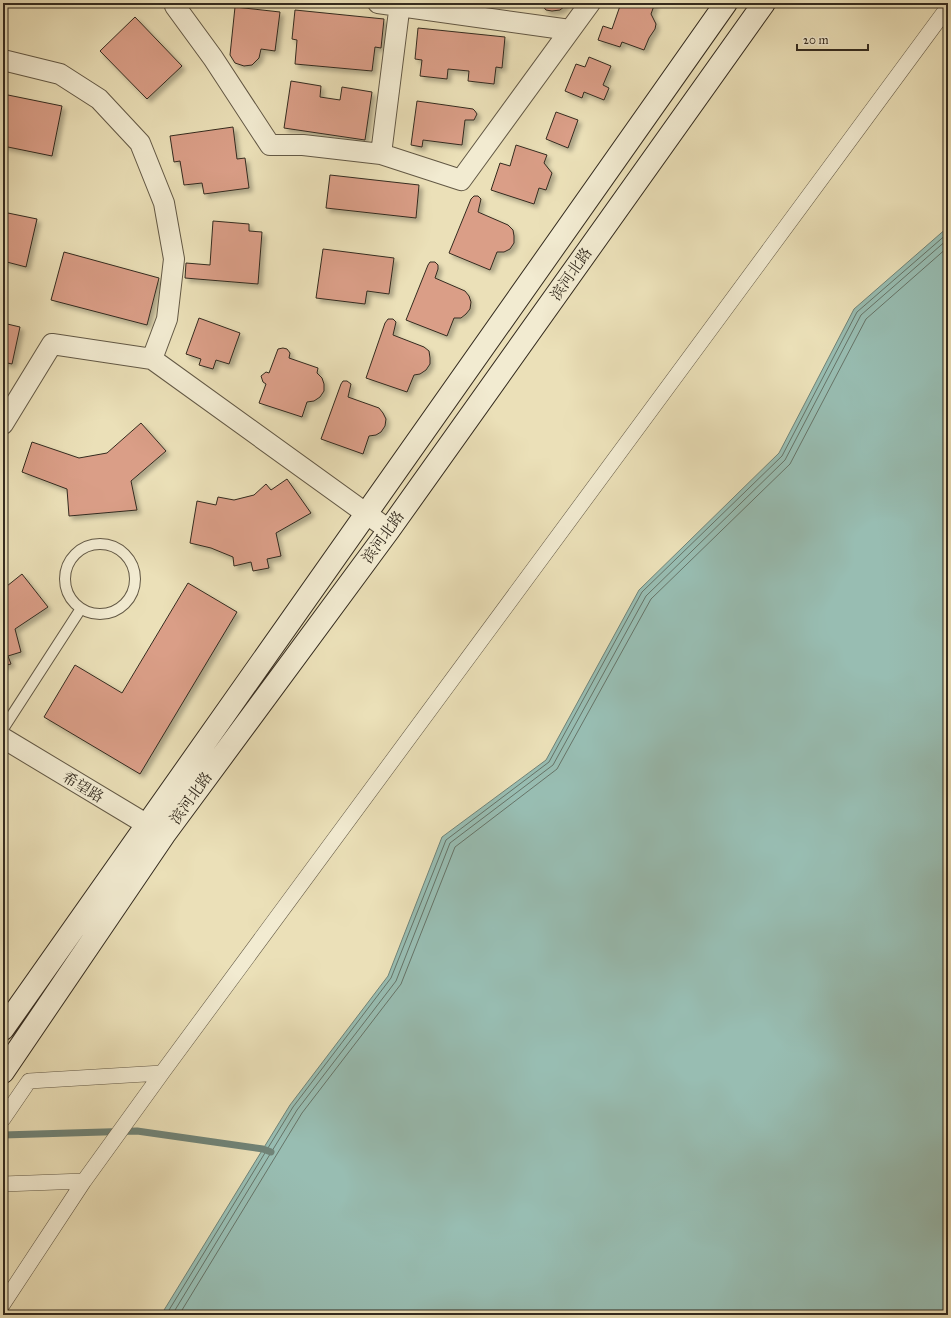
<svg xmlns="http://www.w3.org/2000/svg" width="951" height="1318" font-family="'IM FELL Great Primer','Noto Serif SC',serif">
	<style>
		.water { fill: #98bdb2; stroke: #708377 }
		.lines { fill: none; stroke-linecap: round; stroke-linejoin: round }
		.shore { stroke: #667468; stroke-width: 1 }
		.stream { stroke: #708377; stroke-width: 7 }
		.building { fill: #da9e87; stroke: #342b1f; filter: url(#shadow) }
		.service-casing { stroke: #625845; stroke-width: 12 }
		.pedestrian-casing { stroke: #625845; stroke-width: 16 }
		.minor-casing { stroke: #625845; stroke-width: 22 }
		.secondary-casing { stroke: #342b1f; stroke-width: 24 }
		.service { stroke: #f2ebd1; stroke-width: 10 }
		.pedestrian { stroke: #f2ebd1; stroke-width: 15 }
		.minor { stroke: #f2ebd1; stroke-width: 20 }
		.secondary { stroke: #f2ebd1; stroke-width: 22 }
		.labels { text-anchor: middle; stroke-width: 3.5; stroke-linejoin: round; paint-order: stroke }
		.street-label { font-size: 15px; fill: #342b1f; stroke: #f2ebd1 }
	</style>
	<defs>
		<filter id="shadow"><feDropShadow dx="3.5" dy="3.5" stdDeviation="2" flood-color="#0004"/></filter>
	</defs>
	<rect width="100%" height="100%" fill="#ebe0b8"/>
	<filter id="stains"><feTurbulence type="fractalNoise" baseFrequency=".005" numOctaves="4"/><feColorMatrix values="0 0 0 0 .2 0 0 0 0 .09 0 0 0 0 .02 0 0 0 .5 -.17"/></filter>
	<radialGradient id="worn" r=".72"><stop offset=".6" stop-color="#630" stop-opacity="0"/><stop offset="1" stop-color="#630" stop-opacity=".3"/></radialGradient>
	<path class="water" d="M948,227V1315H161L290,1105L388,976L442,837L546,760L639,590L779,453L854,309Z"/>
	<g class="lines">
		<path class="shore" d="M166,1315L293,1107L391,978L446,840L549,762L642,592L782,456L857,312L948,233
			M172,1315L297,1110L396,981L450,843L553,765L646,596L785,460L861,315L948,239
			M179,1315L302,1113L401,984L455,847L557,769L651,599L790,464L866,319L948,247"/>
		<path class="stream" d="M3,1135L137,1131L263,1149L271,1152"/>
	</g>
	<path class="building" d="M540,3H567L565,6L560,10L552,11L546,10Z
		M621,3H655L651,14L656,24L655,29L649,38L644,50L622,42L620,47L598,40L603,26L612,29Z
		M235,7L280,12L275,51L261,49L259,58L252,65L244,66L235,63L230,55Z
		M295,10L384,19L381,48L375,47L372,71L295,64L297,40L292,39Z
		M135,17L182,66L147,99L100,51Z
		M418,28L505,37L502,68L496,67L494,84L468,81L469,71L448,69L447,79L420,76L422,60L415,59Z
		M589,57L611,66L603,85L609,88L604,100L584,92L582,98L565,91L576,64L585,67Z
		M291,81L321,86L320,97L340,100L342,87L372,92L365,140L284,128Z
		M3,94L62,106L52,156L3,146Z
		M417,101L473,109L475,111L477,114L474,120H465L462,145L423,140L422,147L411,145Z
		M556,112L578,120L568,148L546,139Z
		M233,127L237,159L245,158L249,188L204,194L202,183L184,185L180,161L174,162L170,136Z
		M516,145L547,155L544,163L552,173L546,190L539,188L534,204L491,190L500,163L510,166Z
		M330,175L419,185L416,218L326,208Z
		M474,196H478L481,199L478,212L508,225L513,230L514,236V243L510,249L504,252H497L490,270L449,253L471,199Z
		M3,212L37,219L26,267L3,261Z
		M213,221L249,224V231L262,232L258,284L185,278L186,263L210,265Z
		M323,249L394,258L389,294L367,291L365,304L316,298Z
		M64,252L159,278L147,325L51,300Z
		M430,262H435L438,265V269L435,278L465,291L469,296L471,302L470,309L466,314L461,318H454L447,336L406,320L428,265Z
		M199,318L240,333L229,364L216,360L213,369L199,365L201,359L186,354Z
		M388,319H393L396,322L393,335L424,347L429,351L430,358V364L426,370L420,374L414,375L407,392L366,378L385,323Z
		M3,323L20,327L12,364L3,362Z
		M283,348L287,349L290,353L289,358L318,368L317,373L322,378L324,384V391L320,397L314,401L307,402L302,417L259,403L266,384L263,382L261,376L266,372L269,373L278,349Z
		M343,381H347L351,384L348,397L379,408L383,413L386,419L385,426L381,432L376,435L369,436L363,454L321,439L341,384Z
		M141,423L166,451L131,481L137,510L69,516L67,489L22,472L32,442L79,458L107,453Z
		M287,479L311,513L276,533L281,556L267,559L269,568L253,571L251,562L234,566L233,557L211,548L190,543L197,501L216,505L218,497L234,500L254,495L266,484L271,490Z
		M22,574L48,607L15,629L21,652L8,656L11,664L3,666V582L7,586Z
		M188,583L237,612L140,774L44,717L75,665L122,693Z"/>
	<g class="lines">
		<g class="service-casing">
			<path id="service" d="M65 579a35 35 0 1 1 70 0a35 35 0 1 1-70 0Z
				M3,729L80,610"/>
		</g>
		<g class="pedestrian-casing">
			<path id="pedestrian" d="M3,1119L29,1081L162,1073L948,7
				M84,1181L162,1073
				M3,1184L84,1181L3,1304"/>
		</g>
		<g class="minor-casing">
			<path id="minor" d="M176,3L175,6L213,58L270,145H303L381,154L461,180L590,3
				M378,3L570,30
				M3,60L60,74L99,99L140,143L164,203L174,259L167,319L152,359
				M381,154L400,3
				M3,424L52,344L152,359L389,530
				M3,738L161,833"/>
		</g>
		<g class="secondary-casing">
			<path id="secondary" d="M3,1029L726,3
				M3,1072L164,835L389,530L764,3"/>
		</g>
		<use href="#service" class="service"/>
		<use href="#pedestrian" class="pedestrian"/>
		<use href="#minor" class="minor"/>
		<use href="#secondary" class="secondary"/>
	</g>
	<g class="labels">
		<g class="street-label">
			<text transform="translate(571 274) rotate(-55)" y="5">滨河北路</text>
			<text transform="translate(383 537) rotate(-54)" y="5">滨河北路</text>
			<text transform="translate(83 787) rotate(31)" y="5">希望路</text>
			<text transform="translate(191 798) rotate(-54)" y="5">滨河北路</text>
		</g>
	</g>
	<rect width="951" height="1318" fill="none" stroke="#ebe0b8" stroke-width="16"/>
	<rect x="4" y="4" width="943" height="1310" fill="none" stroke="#342b1f" stroke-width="2"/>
	<rect x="8" y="8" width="935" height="1302" fill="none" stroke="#342b1f"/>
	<path d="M797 44v6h71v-6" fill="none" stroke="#342b1f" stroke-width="2"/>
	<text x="803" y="44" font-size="12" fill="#342b1f" stroke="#f2ebd1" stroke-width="3" paint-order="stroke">20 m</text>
	<rect width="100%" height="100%" filter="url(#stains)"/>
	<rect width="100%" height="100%" fill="url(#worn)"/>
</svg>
